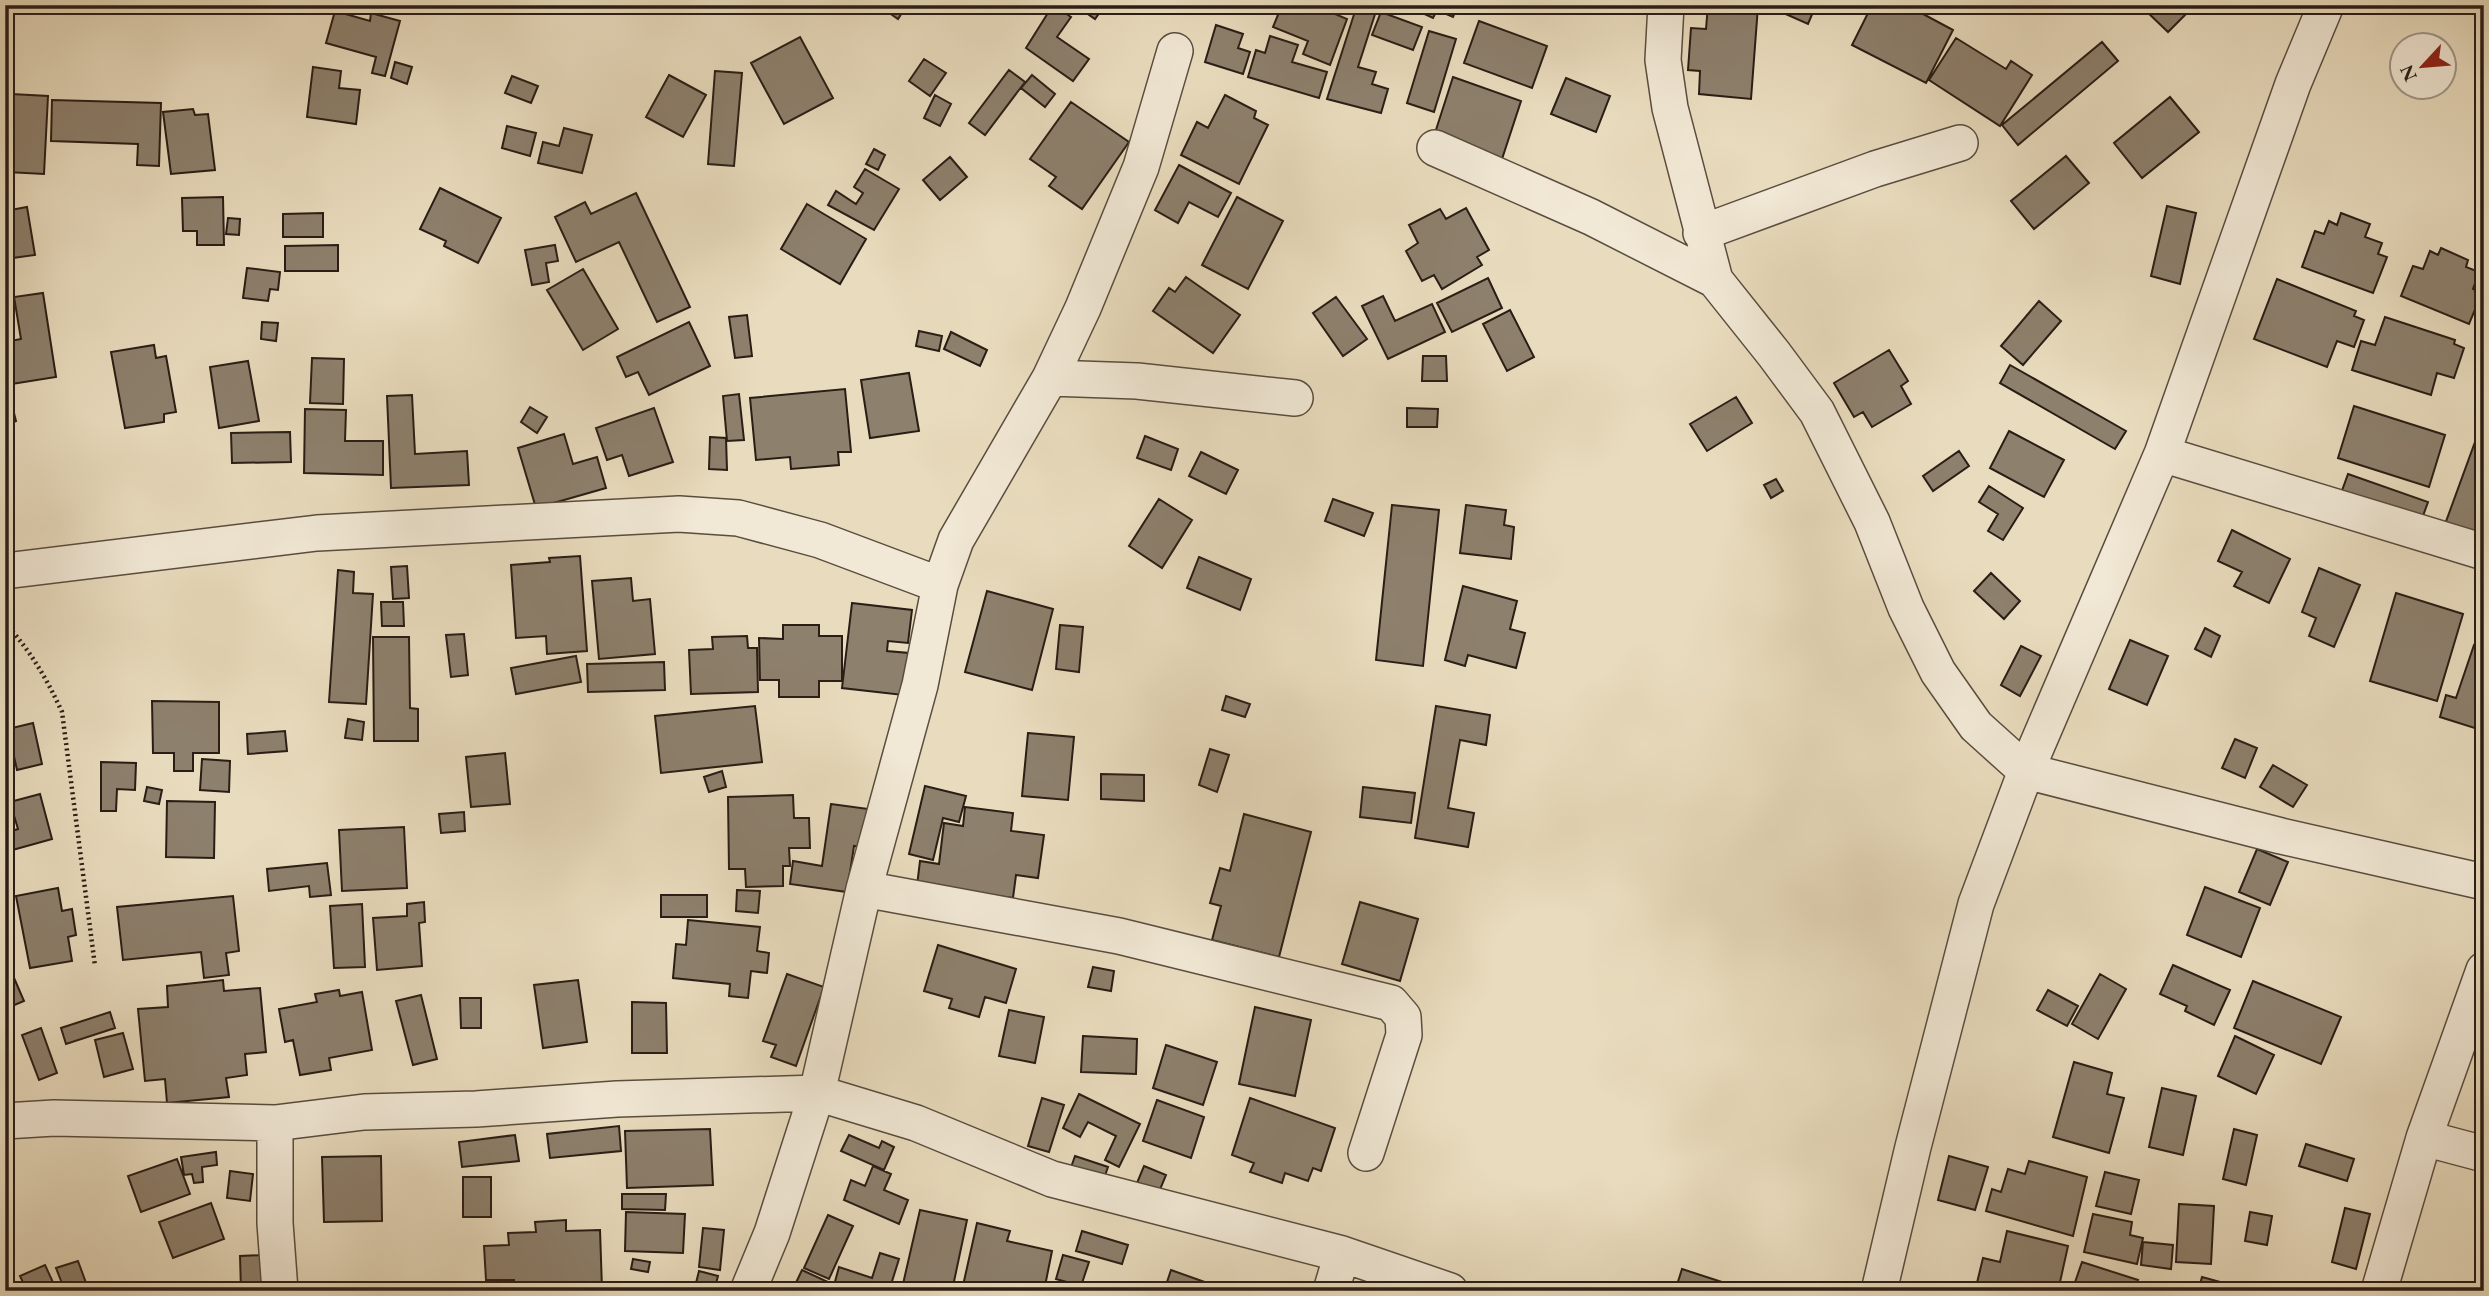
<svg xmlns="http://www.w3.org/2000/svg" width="2489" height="1296" font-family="'EB Garamond',serif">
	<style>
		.building { fill: #8d806d; stroke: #291d15; stroke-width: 2 }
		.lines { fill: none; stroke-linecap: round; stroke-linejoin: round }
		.street-casing { stroke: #594d3f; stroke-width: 38 }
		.path { stroke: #291d15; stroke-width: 4.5; stroke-dasharray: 2 3.5; stroke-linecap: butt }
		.street { stroke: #f1e8d5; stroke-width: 35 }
	</style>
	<rect width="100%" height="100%" fill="#e9dcbe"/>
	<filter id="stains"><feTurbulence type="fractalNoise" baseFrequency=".00286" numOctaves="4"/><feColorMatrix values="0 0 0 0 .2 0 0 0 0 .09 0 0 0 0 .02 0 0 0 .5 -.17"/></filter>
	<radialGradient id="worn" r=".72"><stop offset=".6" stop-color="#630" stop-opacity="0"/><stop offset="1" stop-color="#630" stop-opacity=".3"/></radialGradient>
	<path class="building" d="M5,5H17L5,40Z
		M438,5H480L479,10Z
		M878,5H907L898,19Z
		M1053,5L1071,17L1057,37L1089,59L1073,81L1026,48Z
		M1075,5H1105L1095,19Z
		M1282,5H1314L1347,19L1330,65L1303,54L1308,41L1273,27Z
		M1357,5L1377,8L1358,67L1376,72L1372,84L1388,89L1381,113L1327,99Z
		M1405,5H1458L1453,17L1437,10L1433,18Z
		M1708,5L1758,6L1751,99L1699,94L1700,71L1688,70L1691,28L1706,29Z
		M1782,5H1816L1808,24L1779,11Z
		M1872,5L1889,13L1894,5H1927L1923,14L1953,30L1926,83L1852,45Z
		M2148,5H2195L2168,32L2144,9Z
		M335,11L370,21L371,13L400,21L385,76L372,73L376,57L326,43Z
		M1381,12L1422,27L1413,50L1372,35Z
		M1479,21L1547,46L1532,88L1464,63Z
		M1216,25L1243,34L1238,48L1250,52L1243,74L1205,62Z
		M1429,31L1456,39L1434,112L1407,103Z
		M1270,36L1298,45L1292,62L1327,72L1319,98L1248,77L1256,50L1265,53Z
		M800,37L833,98L784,124L751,63Z
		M1956,38L2006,69L2011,61L2032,75L2000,126L1929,80Z
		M2102,42L2118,61L2018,145L2002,125Z
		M924,59L946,73L930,96L909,81Z
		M395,62L412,67L407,84L391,78Z
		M313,67L341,71L339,88L360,90L356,124L307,117Z
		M1009,70L1025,82L985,135L969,123Z
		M715,71L742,73L734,166L708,164Z
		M669,75L706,95L683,137L646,117Z
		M1032,75L1055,94L1045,107L1021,88Z
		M512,76L538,86L531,103L505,93Z
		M1453,77L1521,101L1502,159L1434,136Z
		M1566,78L1610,96L1596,132L1551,114Z
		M11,94L48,96L44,174L7,172Z
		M935,95L951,104L940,126L924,118Z
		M1225,95L1256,111L1254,118L1268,125L1239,184L1181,155L1197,122L1208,128Z
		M2170,97L2199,132L2142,178L2114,143Z
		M52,100L161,103L159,166L137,165L138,144L51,141Z
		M1071,102L1129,142L1082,209L1049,186L1056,177L1030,159Z
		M193,109L195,115L208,114L215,170L171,174L163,112Z
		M507,126L536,133L530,156L502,148Z
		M564,128L592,135L582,173L538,163L543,142L559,146Z
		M874,149L885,155L878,170L866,164Z
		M2066,156L2089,183L2034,229L2011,201Z
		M950,157L967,177L940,200L923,180Z
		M1179,165L1231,193L1218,217L1189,202L1178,223L1155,210Z
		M865,169L899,189L874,230L828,205L836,191L856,204L863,193L854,187Z
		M440,188L501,218L478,263L444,246L446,241L420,229Z
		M636,193L690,307L657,322L619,242L576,262L555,217L585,202L591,214Z
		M223,197L224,245H197V231H183L182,198Z
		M1237,197L1283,221L1248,289L1202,265Z
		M807,204L866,239L840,284L781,249Z
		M2167,206L2196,213L2180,284L2151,276Z
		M27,207L35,255L5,259V211Z
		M1466,208L1489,250L1477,257L1482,265L1442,289L1434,275L1422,281L1406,251L1418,243L1409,225L1440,209L1446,219Z
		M323,213V237H283V214Z
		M2341,213L2370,224L2365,237L2382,243L2378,254L2387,257L2373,293L2302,267L2315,231L2324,234L2329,221L2337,225Z
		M228,218L240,219L239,235L226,234Z
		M338,245V271H285V246Z
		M555,245L558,261L546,263L549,282L532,285L525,250Z
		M2441,248L2468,260L2466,267L2479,272L2473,289L2482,293L2469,324L2401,296L2413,266L2423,269L2430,251L2438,255Z
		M247,268L280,272L278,290L270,289L268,301L243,298Z
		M583,269L618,329L583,350L547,290Z
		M1186,277L1240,315L1213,353L1153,311L1169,288L1175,292Z
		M1488,278L1502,308L1452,332L1437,303Z
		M2277,279L2356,311L2354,316L2364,320L2354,347L2337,341L2327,367L2254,339Z
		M43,293L56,377L5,385V342L21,339L14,297Z
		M1383,296L1395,321L1432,304L1445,332L1388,359L1362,306Z
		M1336,297L1367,339L1343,356L1313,313Z
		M2039,301L2061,321L2023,365L2001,346Z
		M1510,310L1534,357L1507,371L1483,324Z
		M747,315L752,356L735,358L729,317Z
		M2385,317L2455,340L2454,344L2464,348L2454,378L2437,373L2431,395L2352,370L2361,341L2375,345Z
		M262,322L278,323L276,341L261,339Z
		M689,322L710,366L649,395L638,372L626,377L617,357Z
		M919,331L942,336L939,351L916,346Z
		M951,332L987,350L980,366L944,349Z
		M154,345L156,358L166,356L176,412L164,414V422L125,428L111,352Z
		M1889,350L1908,381L1901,386L1911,404L1872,427L1863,412L1854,417L1834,383Z
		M1423,356H1446L1447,381H1422Z
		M312,358L344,359L343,404L310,403Z
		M248,361L259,421L219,428L210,367Z
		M2010,365L2126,431L2115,449L2000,383Z
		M909,373L919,431L870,438L861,380Z
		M845,389L851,452H838L839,465L791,469L790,457L756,460L750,398Z
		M739,394L744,440L727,441L723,396Z
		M412,395L415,454L467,451L469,485L391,488L387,396Z
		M1736,397L1752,423L1707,451L1690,424Z
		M2354,406L2445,435L2429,487L2338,458Z
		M530,407L547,417L537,433L521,422Z
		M654,408L673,462L629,476L622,455L607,460L596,428Z
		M1407,408L1438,409L1437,427H1407Z
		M13,409L16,421L5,425V411Z
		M305,409L346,410L345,441H383V475L304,473Z
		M2009,431L2064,460L2044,497L1990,468Z
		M290,432L291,462L232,463L231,433Z
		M564,434L573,464L597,457L606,488L536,508L518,448Z
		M1145,436L1178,449L1171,470L1137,458Z
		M710,437L726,438L727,470L709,469Z
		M2475,442L2484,445V541L2444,527Z
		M1959,451L1969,466L1933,491L1923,476Z
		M1201,452L1238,470L1226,494L1189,476Z
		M2348,474L2428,502L2419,527L2339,499Z
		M1776,479L1783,491L1771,498L1764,485Z
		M1989,486L2023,508L2003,540L1988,531L1998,514L1979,502Z
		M1159,499L1192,520L1162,568L1129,546Z
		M1333,499L1373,513L1364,536L1325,521Z
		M1392,505L1439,510L1423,666L1376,660Z
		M1466,505L1506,510L1504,525L1514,527L1511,559L1460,553Z
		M2232,530L2290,559L2269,603L2234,586L2242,572L2218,561Z
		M580,556L587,651L547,654L546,636L516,638L511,565L550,562L549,558Z
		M1199,557L1251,579L1240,610L1187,588Z
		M407,566L409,598L393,599L391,567Z
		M2319,568L2360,585L2334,647L2309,636L2316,618L2302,612Z
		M338,570L354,572L353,593L373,594L366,704L329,702Z
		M1991,573L2020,601L2004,619L1974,591Z
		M631,578L633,601L650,599L655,654L599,659L592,581Z
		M1463,586L1517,601L1510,629L1525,633L1516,668L1468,655L1465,666L1445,660Z
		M987,591L1053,609L1032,690L965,672Z
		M2396,593L2463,614L2437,701L2370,681Z
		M381,602H403L404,626H382Z
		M852,603L912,610L908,643L888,641L887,651L909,653L903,695L842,688Z
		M783,625H819V636H842V681H819V697H779V680H760L759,638L783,639Z
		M1060,625L1083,627L1079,672L1056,669Z
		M2205,628L2220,636L2211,657L2195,649Z
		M464,634L468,675L451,677L446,635Z
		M747,636L748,648H757L758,692L691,694L689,650L713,649L712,637Z
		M373,637H409L410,708L418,709V741H374Z
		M2130,640L2168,656L2147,705L2109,689Z
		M2474,645L2484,648V731L2440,717L2446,695L2456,698Z
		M2021,646L2041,656L2020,696L2001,685Z
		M576,656L581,682L516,694L511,668Z
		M664,662L665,690L588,692L587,664Z
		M1226,696L1250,704L1245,717L1222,710Z
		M152,701L219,702V753H193V771H174V753H153Z
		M755,706L762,762L661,773L655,716Z
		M1436,706L1490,715L1486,745L1460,740L1448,808L1474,813L1468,847L1415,838Z
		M348,719L364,722L362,740L345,738Z
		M33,723L42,764L17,770L8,729Z
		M285,731L287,751L248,754L247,734Z
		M1028,733L1074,737L1068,800L1022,796Z
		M2235,739L2257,748L2245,778L2222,768Z
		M1210,749L1229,755L1217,792L1199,785Z
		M505,753L510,804L471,807L466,757Z
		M202,759L230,761L229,792L200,790Z
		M101,762L136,763L135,790L117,789L116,811H101Z
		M2273,765L2307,785L2293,807L2260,787Z
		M722,771L726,787L709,792L704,777Z
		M1101,774L1144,775V801L1101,799Z
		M925,786L966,796L959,822L943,818L933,860L909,854Z
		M147,787L162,790L159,804L144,801Z
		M1363,787L1415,793L1411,823L1360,817Z
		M40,794L52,839L9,851L5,833L18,829L10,802Z
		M793,795L794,818H809L810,848H789L790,866H783V886L746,887L745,869H729L728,797Z
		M167,801L215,802L214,858L166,857Z
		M831,804L876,810L873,828L863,826L860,847L854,846L847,892L790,884L793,861L822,866Z
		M965,807L1013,813L1011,831L1044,835L1038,878L1016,875L1013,898L917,886L920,861L939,864L944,823L963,826Z
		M464,812L465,831L441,833L439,814Z
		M1244,814L1311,832L1279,957L1212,940L1221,906L1210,903L1220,868L1230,871Z
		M404,827L407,888L342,891L339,830Z
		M2257,849L2288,862L2270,905L2239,892Z
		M327,863L331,895L310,897L309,886L269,891L267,869Z
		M2205,887L2260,908L2241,957L2187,935Z
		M58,888L62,911L72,909L76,935L68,937L72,961L30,968L16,896Z
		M737,890L760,891L758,913L736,911Z
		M5,891L13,914L5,917Z
		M661,895H707V917H661Z
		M233,896L239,951L226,953L229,975L204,978L201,952L123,960L117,907Z
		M424,902L425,922L419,923L422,966L377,970L373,918L407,916V904Z
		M1360,902L1418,919L1400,981L1342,964Z
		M362,904L365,967L334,968L330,906Z
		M688,920L760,927L757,951L769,953L767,973L751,971L748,998L729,996L730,984L673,978L676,944L686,945Z
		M938,945L1016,969L1006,1003L985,997L979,1017L949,1008L952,999L924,991Z
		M5,957L24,1001L5,1009Z
		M2173,965L2230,990L2214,1025L2185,1011L2187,1006L2160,994Z
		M1093,967L1114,971L1111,991L1088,987Z
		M787,974L824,987L796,1066L771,1057L776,1045L763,1041Z
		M2100,974L2126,989L2098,1039L2072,1024Z
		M223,980L224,991L260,988L266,1052L245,1054L247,1075L226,1078L229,1097L167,1103L165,1079L145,1081L138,1009L168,1007L167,986Z
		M578,980L587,1042L543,1048L534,985Z
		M2253,981L2341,1017L2321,1064L2234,1028Z
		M339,990L340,996L362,992L372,1050L329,1058L331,1070L300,1075L293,1040L285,1042L279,1009L317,1002L315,994Z
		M2048,990L2078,1006L2067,1026L2037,1010Z
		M421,995L437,1059L413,1065L396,1001Z
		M460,998H481V1028H461Z
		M632,1002L666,1003L667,1053H632Z
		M1255,1007L1311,1020L1295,1096L1239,1084Z
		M1009,1010L1044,1017L1035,1063L999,1056Z
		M110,1012L115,1028L66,1044L61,1028Z
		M41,1028L57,1073L39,1080L22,1035Z
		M123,1033L133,1069L104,1077L95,1040Z
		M1083,1036L1137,1039L1136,1074L1081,1072Z
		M2235,1036L2274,1055L2256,1094L2218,1076Z
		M1166,1045L1217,1062L1203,1105L1153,1088Z
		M2074,1062L2112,1073L2107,1094L2124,1098L2109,1153L2053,1137Z
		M2162,1088L2196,1096L2183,1155L2149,1147Z
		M1079,1094L1140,1124L1119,1167L1105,1160L1116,1136L1088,1122L1080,1137L1063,1128Z
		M1042,1098L1064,1105L1049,1152L1028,1146Z
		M1250,1098L1335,1128L1321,1171L1313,1168L1308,1181L1285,1173L1282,1183L1250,1172L1254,1163L1232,1155Z
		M1157,1100L1204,1117L1191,1158L1143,1141Z
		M619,1126L621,1151L550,1158L547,1134Z
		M710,1129L713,1185L627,1188L625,1131Z
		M2234,1129L2257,1135L2246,1185L2223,1179Z
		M515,1135L519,1161L462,1167L459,1142Z
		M849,1135L879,1148L882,1141L894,1147L884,1170L841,1151Z
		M2306,1144L2354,1159L2347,1181L2299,1166Z
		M216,1152L217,1165L202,1167L203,1182L194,1183L192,1174L184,1175L181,1157Z
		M381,1156L382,1221L324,1222L322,1157Z
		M1075,1156L1108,1167L1102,1184L1069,1173Z
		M1949,1156L1988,1167L1975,1210L1938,1200Z
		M177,1159L190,1194L141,1212L128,1176Z
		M2029,1161L2087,1177L2073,1236L1986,1211L1992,1189L2001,1192L2008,1169L2025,1174Z
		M873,1166L891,1174L884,1190L908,1200L899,1224L844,1200L851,1180L865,1186Z
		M1144,1166L1166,1175L1159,1192L1137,1183Z
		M230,1171L253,1174L250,1201L227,1198Z
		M2105,1172L2139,1180L2131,1214L2096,1206Z
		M463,1177H491V1217H463Z
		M622,1194H666L665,1210L622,1209Z
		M211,1203L224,1239L173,1258L159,1222Z
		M2179,1204L2214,1206L2211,1264L2176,1262Z
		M2345,1208L2370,1214L2356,1269L2332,1262Z
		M920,1210L967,1220L952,1291H934L903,1284Z
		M626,1212L685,1214L683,1253L625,1251Z
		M2250,1212L2272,1216L2267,1245L2245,1241Z
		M2093,1214L2132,1222L2130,1235L2143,1238L2137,1264L2084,1252Z
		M828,1215L853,1226L829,1279L804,1268Z
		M566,1220V1231L600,1230L602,1289L514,1291V1280H486L484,1246L509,1245L508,1233L536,1232L535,1222Z
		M977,1223L1010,1231L1007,1241L1052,1251L1044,1291L962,1290Z
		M703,1228L724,1230L720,1270L699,1267Z
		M1082,1231L1128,1245L1122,1264L1076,1251Z
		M2007,1231L2068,1246L2058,1291H1975L1983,1258L2000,1262Z
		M2143,1242L2173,1245L2171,1269L2141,1265Z
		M880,1253L899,1259L889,1291L833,1289L839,1267L872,1278Z
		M264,1255L265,1291H241L240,1256Z
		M1063,1255L1089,1262L1081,1286L1056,1279Z
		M633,1259L650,1262L648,1272L631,1269Z
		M78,1261L89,1291H65L56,1268Z
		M2082,1262L2138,1280L2134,1291H2072Z
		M45,1265L57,1291H27L20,1276Z
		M1682,1269L1731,1285L1729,1291H1675Z
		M802,1270L828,1282L825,1291H792Z
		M1171,1270L1230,1291H1164Z
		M699,1271L718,1276L714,1291H694Z
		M2202,1277L2231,1285L2230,1291H2198Z"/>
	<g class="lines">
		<g class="street-casing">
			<path id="street" d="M1666,5L1663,60L1670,108L1715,280L1774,354L1817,412L1872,522L1906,608L1938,672L1976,726L2026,771L2281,836L2484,882
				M1435,148L1591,217L1715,280
				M1701,233L1875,169L1960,143
				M1050,378L1137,381L1295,398
				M2162,454L2484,552
				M5,571L317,533L679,514L738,518L820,540L940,585
				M864,889L1119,936L1391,1003L1403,1017L1404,1035L1366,1153
				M5,1121L54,1118L275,1123L364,1112L476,1109L617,1099L817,1093L916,1123L1052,1179L1342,1254L1450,1291
				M275,1123V1223L280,1291
				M2424,1138L2484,1154
				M748,1291L772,1233L817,1093L864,889L920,685L940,585L956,540L1050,378L1083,308L1141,167L1175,51
				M1331,1291L1342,1254
				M1879,1291L1913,1147L1976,904L2026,771L2162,454L2293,84L2326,5
				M2379,1291L2424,1138L2484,970"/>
		</g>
		<path class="path" d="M5,623C30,650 47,679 62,712L95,966"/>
		<use href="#street" class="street"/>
	</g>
	<rect width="2489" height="1296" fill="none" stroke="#e9dcbe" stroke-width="28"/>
	<rect x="7" y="7" width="2475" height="1282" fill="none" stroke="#291d15" stroke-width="3.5"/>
	<rect x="14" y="14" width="2461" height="1268" fill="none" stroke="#291d15" stroke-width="2"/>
	<g transform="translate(2423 66) rotate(244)"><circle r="33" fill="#f1e8d5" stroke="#a19788" stroke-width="2"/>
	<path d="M0-5L12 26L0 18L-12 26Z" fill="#8f2418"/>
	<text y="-10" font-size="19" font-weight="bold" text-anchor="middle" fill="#291d15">N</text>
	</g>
	<rect width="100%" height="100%" filter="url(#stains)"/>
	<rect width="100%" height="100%" fill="url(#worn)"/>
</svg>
